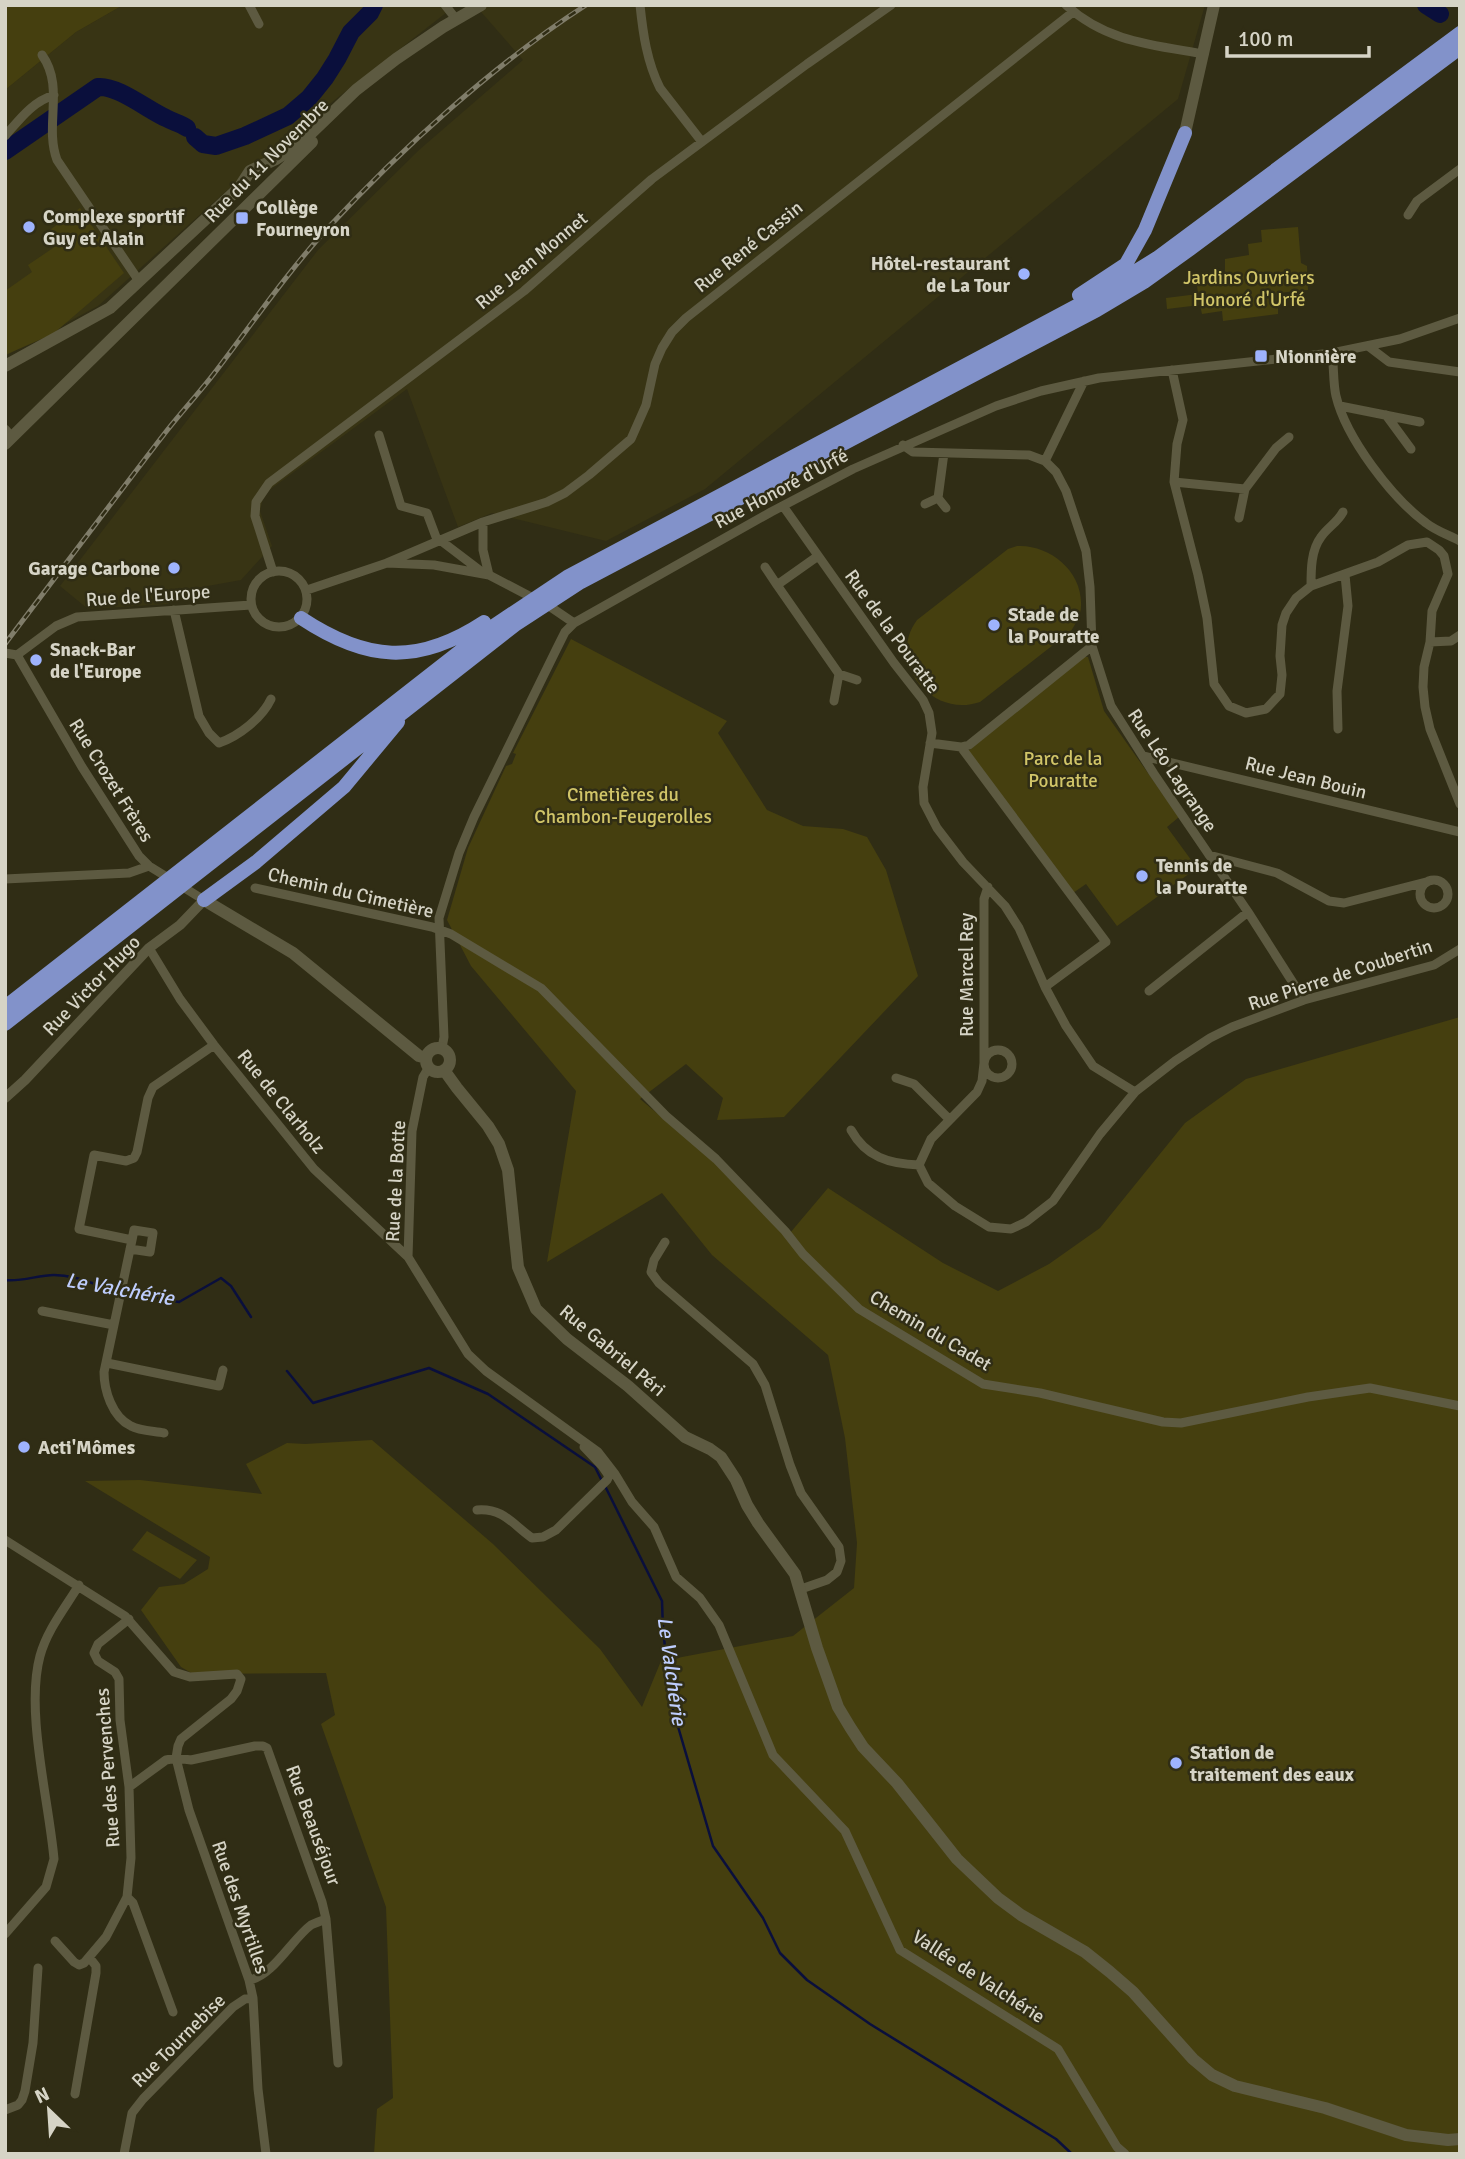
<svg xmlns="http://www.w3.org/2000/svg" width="1465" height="2159" font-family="Signika,sans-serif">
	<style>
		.built { fill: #383414 }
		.green { fill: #453f0f }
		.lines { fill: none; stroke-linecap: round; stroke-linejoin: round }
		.stream { stroke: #0a0f3c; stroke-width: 2.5 }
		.river { stroke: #0a0f3c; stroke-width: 18 }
		.minor { stroke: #5d5a41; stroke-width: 9 }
		.tertiary { stroke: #5d5a41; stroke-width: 10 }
		.secondary { stroke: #5d5a41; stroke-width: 12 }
		.trunk { stroke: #8292ca; stroke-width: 14 }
		.rail-casing { stroke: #807d6a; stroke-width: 5 }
		.rail { stroke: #302d15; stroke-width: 2.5; stroke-dasharray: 8; stroke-linecap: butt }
		.poi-dot { fill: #9eb3fd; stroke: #302d15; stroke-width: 2.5 }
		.labels { text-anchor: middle; stroke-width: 5; stroke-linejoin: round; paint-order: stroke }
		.street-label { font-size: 19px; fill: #d6d4c6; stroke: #302d15 }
		.poi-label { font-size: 19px; font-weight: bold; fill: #d6d4c6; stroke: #302d15; text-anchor: start }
		.park-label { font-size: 19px; fill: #d1c568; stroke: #302d15 }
		.water-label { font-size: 21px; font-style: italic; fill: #becdfd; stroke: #302d15 }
	</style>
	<rect width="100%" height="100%" fill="#302d15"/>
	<path class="built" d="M123,5H456L281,142L98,306L5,356V90L76,32Z
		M475,5H1205L1178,99L705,489L606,541L492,513L458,527L407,389L264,494L260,511L272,546L241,580L185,590L168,604L88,609L60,586L318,250L419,150L523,60Z"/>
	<path class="green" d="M5,5H123L76,32L5,90Z
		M80,208L124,273L53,334L5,355V291L32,272L28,265L56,246L47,232Z
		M1298,227L1301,263L1307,266L1308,290L1278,293V314L1223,321L1222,311L1202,314L1200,305L1167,309L1166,298L1198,294L1196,277L1225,273V259L1249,255L1248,244L1262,242L1261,230Z
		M1017,546C1049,544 1083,571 1081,606C1081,615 1076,623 1071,631L980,702C931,719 886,662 917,620L1008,549Z
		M571,639L727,721L718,733L767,810L803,826L843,829L867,837L886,870L918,976L784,1117L717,1120L723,1098L686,1064L640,1099L706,1154L790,1233L828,1188L943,1263L998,1291L1049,1264L1100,1228L1185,1123L1246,1079L1460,1017V2154H374L377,2109L393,2098L386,1907L321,1724L335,1715L326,1673L193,1674L181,1667L141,1610L159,1587L184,1584L208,1569L210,1557L85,1481L140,1480L262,1494L246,1464L287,1443L305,1444L372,1440L493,1544L600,1649L642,1707L661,1661L793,1636L854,1588L857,1543L845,1438L828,1355L712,1255L662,1193L547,1262L576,1091L471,966L447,920L468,848L506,766L512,764L516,754L513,753Z
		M1083,657H1088L1104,711L1179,817L1167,827L1197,868L1117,926L1086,884L1073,893L968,751Z
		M147,1531L197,1560L180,1579L132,1550Z"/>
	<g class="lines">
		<path class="stream" d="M5,1280C22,1282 38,1275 54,1275C77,1275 96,1286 118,1291
			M124,1292L179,1302L221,1278L231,1286L251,1317
			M287,1371L313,1403L429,1368L488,1394L595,1467L602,1481
			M605,1486L662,1601L663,1630L672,1706L713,1846L763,1918L780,1953L807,1980L870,2024L1056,2139L1072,2154"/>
		<path class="river" d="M1426,5L1440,14
			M195,137L203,144L216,146L245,136L288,116L309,98L325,78L337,59L351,32L370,13L374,5
			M5,151L98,87C117,85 148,110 166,118C173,122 180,123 187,128"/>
		<path class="minor" d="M249,5L259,24
			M445,5L456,19
			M640,5C643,34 647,62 660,88L702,142
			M1066,5C1106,42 1153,45 1204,54
			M42,55C65,87 44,125 57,160L139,281
			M5,136C20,119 32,102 54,95
			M1408,215L1417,201L1460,169
			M1368,346L1389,362L1460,372
			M1332,353C1334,367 1333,383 1336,396C1346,438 1392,498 1426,523C1436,531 1449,535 1460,541
			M1172,370L1183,420L1177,444L1174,482L1198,575L1207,618L1214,684L1229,706L1246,713L1266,709L1280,694L1282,675L1280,656L1282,625L1286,613L1296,598L1311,586L1378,562L1408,545L1427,542L1439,550L1444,556L1448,574L1432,611L1430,642L1424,667L1423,687L1425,707L1430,729L1460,804
			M1340,406L1420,422
			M1386,415L1411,449
			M5,429L12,437
			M379,435L401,506L427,513L436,537L482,572
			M903,445L913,452L1029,455L1045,461L1056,472L1066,491L1086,551L1090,587L1092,646L1111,706L1154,774L1248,912L1304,1000
			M944,453L938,498L946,508
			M1045,461L1084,381
			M1174,482L1245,489L1276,448L1289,437
			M925,504L938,498
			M783,506L894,663L923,700L929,713L932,733L923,787L924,803L937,828L963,862L1005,906L1019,928L1045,987L1066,1026L1093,1066L1135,1092
			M1239,518L1245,489
			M483,522V550L489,575
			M818,556L777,585L839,674L834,701
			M387,563L483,522L547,502L565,493L589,475L631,439L646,405L655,364L662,348L672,332L686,318L1073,12
			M765,567L777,585
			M251 599a28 28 0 1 1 56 0a28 28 0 1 1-56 0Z
			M273,572L255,516L256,502L269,483L524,291L652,179L807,64L891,5
			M1311,586C1311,570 1311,550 1321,537C1328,527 1337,523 1343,512
			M307,590L387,563L434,565L489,575L552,608L574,623
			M174,610L199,716L209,733L219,743C239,736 262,718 271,699
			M1430,642L1451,641L1460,635
			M5,653L17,655
			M17,655L82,767L139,856L149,866L204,900
			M17,655L56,626L77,617L251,605
			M839,674L857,680
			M1338,729L1337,691L1348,606L1345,575
			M930,743L961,747L969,745L1092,646
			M961,747L1106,942L1045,987
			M1143,756L1460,832
			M1209,855L1277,873L1329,901L1344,903L1426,882
			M5,879L129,873L149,866
			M1420 894a14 14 0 1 1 28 0a14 14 0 1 1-28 0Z
			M255,888L432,927L451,934L541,988L666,1116L716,1159L785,1231L803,1254L859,1309L983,1384L1040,1393L1163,1422L1181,1423L1308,1397L1370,1388L1460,1406
			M149,948L180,999L214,1045L314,1169L408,1257L468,1354L486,1371L598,1452L615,1474L632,1502L654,1527L676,1577L700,1598L719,1625L773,1755L845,1831L900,1950L1058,2049L1117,2147L1125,2154
			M1149,991L1248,912
			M442,1048L444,1037L439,918L459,853L474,817L557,648L565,632L574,623L771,512L853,469L996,406L1041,391L1099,378L1332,353L1400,339L1460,318
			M984 1064a14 14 0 1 1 28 0a14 14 0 1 1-28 0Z
			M896,1078L914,1084L949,1119
			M851,1130C866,1157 889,1164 919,1165L931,1139L977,1092L982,1081L984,1063V899L988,887
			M919,1165L928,1183L955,1206L989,1227L1011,1229L1026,1222L1053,1201L1100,1134L1135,1092L1175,1061L1210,1038L1232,1027L1304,1000L1434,965L1460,949
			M665,1242L654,1260L651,1272L659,1283L753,1364L765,1385L790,1465L801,1493L839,1547L841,1561L837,1572L827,1580L801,1589
			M130,1249L150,1252L153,1233L134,1230L132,1240
			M408,1257L412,1131L423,1077L429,1067
			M42,1311L114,1325
			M107,1363L219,1386L223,1370
			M164,1433C154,1431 140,1431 131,1426C112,1417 104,1390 104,1372L132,1240L79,1229L94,1155L126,1161L134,1158L137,1152L148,1098L153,1087L214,1045
			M477,1510C504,1508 512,1524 532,1538L543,1537L556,1530L607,1480L609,1476L602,1466L584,1447
			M5,1540L125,1616L174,1672L190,1677L237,1674L241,1679L237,1691L231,1699L181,1739L178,1746L176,1758L189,1810L249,1980L253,1998L258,2089L266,2154
			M129,1787L166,1760L176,1758L191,1760L255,1746H263L267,1748L322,1902L326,1919L338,2063
			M127,1897L133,1903L173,2012
			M5,1934L46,1887L54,1859C49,1801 25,1711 40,1656C47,1630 65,1608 79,1585
			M55,1941L74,1962L79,1965L84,1963L106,1937L127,1897L131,1858L129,1787L120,1720L119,1679L115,1672L98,1661L94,1653L98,1644L129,1619
			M249,1980C273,1976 292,1939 311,1925C315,1923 321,1921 326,1919
			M75,2094L96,1973V1966L89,1957
			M5,2110L18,2105L22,2100L25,2091L33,2043L38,1968
			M124,2154L132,2113L143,2099L233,2007L245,1999L253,1998"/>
		<path class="tertiary" d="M5,1098L25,1080L149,948L180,925L204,900"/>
		<path class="secondary" d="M1185,133L1214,5
			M5,366L110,308L239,188L250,171L276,159L302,142L356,90L396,59L443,27L481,5
			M5,444L312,142
			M204,900L293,953L419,1056L426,1058
			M426 1060a12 12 0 1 1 24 0a12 12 0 1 1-24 0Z
			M444,1070L457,1088L488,1126L499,1144L508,1170L518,1267L536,1309L567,1339L628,1386L685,1437L710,1449L721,1457L736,1480L747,1505L758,1523L795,1574L817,1648L838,1707L850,1727L863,1747L897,1783L957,1859L998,1898L1021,1915L1085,1952L1110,1972L1133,1992L1193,2059L1212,2075L1235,2086L1325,2108L1406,2135L1448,2140L1460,2139"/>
		<path class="trunk" d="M1079,295L1126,264L1145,230L1185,133
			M301,618C366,661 417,666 484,622
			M204,900L256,862L344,787L398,722
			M5,1007L486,631L567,577L1099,294L1157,258L1460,33
			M5,1024L515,625L581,582L1097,310L1144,282L1190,249L1460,48"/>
		<g class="rail-casing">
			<path id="rail" d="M5,644C59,573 111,503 165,433C182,411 202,390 219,367C254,321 287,273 326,230C401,149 493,65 586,5"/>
		</g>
		<use href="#rail" class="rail"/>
	</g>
	<g class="poi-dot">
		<rect x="235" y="211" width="14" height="14" rx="3.5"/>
		<circle cx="29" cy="227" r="7"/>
		<circle cx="1024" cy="274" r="7"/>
		<rect x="1254" y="349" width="14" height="14" rx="3.5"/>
		<circle cx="174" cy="568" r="7"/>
		<circle cx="994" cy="625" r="7"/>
		<circle cx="36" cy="660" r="7"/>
		<circle cx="1142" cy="876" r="7"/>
		<circle cx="24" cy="1447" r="7"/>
		<circle cx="1176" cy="1763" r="7"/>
	</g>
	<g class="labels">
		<g class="street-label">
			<text transform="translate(266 160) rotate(-45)" y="7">Rue du 11 Novembre</text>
			<text transform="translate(748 246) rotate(-39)" y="7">Rue René Cassin</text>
			<text transform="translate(531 260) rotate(-40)" y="7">Rue Jean Monnet</text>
			<text transform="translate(781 488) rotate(-28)" y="7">Rue Honoré d'Urfé</text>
			<text transform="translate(148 595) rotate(-4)" y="7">Rue de l'Europe</text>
			<text transform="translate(893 631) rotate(54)" y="7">Rue de la Pouratte</text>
			<text transform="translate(1173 770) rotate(56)" y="7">Rue Léo Lagrange</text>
			<text transform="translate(1306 777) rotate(14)" y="7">Rue Jean Bouin</text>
			<text transform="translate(112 780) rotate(58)" y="7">Rue Crozet Frères</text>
			<text transform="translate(351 892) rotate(13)" y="7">Chemin du Cimetière</text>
			<text transform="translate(1340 974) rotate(-18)" y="7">Rue Pierre de Coubertin</text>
			<text transform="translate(966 975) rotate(-90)" y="7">Rue Marcel Rey</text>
			<text transform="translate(91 985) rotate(-46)" y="7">Rue Victor Hugo</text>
			<text transform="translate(282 1101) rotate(51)" y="7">Rue de Clarholz</text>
			<text transform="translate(395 1181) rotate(-87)" y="7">Rue de la Botte</text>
			<text transform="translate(931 1330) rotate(31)" y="7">Chemin du Cadet</text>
			<text transform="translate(613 1350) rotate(40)" y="7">Rue Gabriel Péri</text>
			<text transform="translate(107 1768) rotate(-94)" y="7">Rue des Pervenches</text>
			<text transform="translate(314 1825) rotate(70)" y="7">Rue Beauséjour</text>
			<text transform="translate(241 1907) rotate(71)" y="7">Rue des Myrtilles</text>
			<text transform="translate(979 1976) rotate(33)" y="7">Vallée de Valchérie</text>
			<text transform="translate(178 2040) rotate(-45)" y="7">Rue Tournebise</text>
		</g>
		<g class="poi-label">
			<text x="256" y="214">Collège<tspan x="256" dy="22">Fourneyron</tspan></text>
			<text x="43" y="223">Complexe sportif<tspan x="43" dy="22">Guy et Alain</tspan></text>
			<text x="1010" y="270" text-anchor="end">Hôtel-restaurant<tspan x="1010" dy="22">de La Tour</tspan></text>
			<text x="1275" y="363">Nionnière</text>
			<text x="160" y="575" text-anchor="end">Garage Carbone</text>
			<text x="1008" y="621">Stade de<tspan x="1008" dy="22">la Pouratte</tspan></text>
			<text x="50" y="656">Snack-Bar<tspan x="50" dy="22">de l'Europe</tspan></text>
			<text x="1156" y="872">Tennis de<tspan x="1156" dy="22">la Pouratte</tspan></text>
			<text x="38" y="1454">Acti'Mômes</text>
			<text x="1190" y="1759">Station de<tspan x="1190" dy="22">traitement des eaux</tspan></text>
		</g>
		<g class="park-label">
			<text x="1249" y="284">Jardins Ouvriers<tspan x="1249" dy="22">Honoré d'Urfé</tspan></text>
			<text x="1063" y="765">Parc de la<tspan x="1063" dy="22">Pouratte</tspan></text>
			<text x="623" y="801">Cimetières du<tspan x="623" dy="22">Chambon-Feugerolles</tspan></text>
		</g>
		<g class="water-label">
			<text transform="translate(120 1289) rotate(10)" y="7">Le Valchérie</text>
			<text transform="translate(672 1671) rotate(82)" y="7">Le Valchérie</text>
		</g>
	</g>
	<rect width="1465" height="2159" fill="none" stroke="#d6d4c6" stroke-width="14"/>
	<g transform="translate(49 2110) rotate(335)" stroke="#302d15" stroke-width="5" paint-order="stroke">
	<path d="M0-5L12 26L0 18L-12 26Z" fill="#d6d4c6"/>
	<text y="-10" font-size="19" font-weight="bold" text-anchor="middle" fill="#d6d4c6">N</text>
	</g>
	<path d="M1227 46v10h142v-10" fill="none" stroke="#d6d4c6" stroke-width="3.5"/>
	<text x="1238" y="46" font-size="21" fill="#d6d4c6" stroke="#302d15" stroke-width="5" paint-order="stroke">100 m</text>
</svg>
